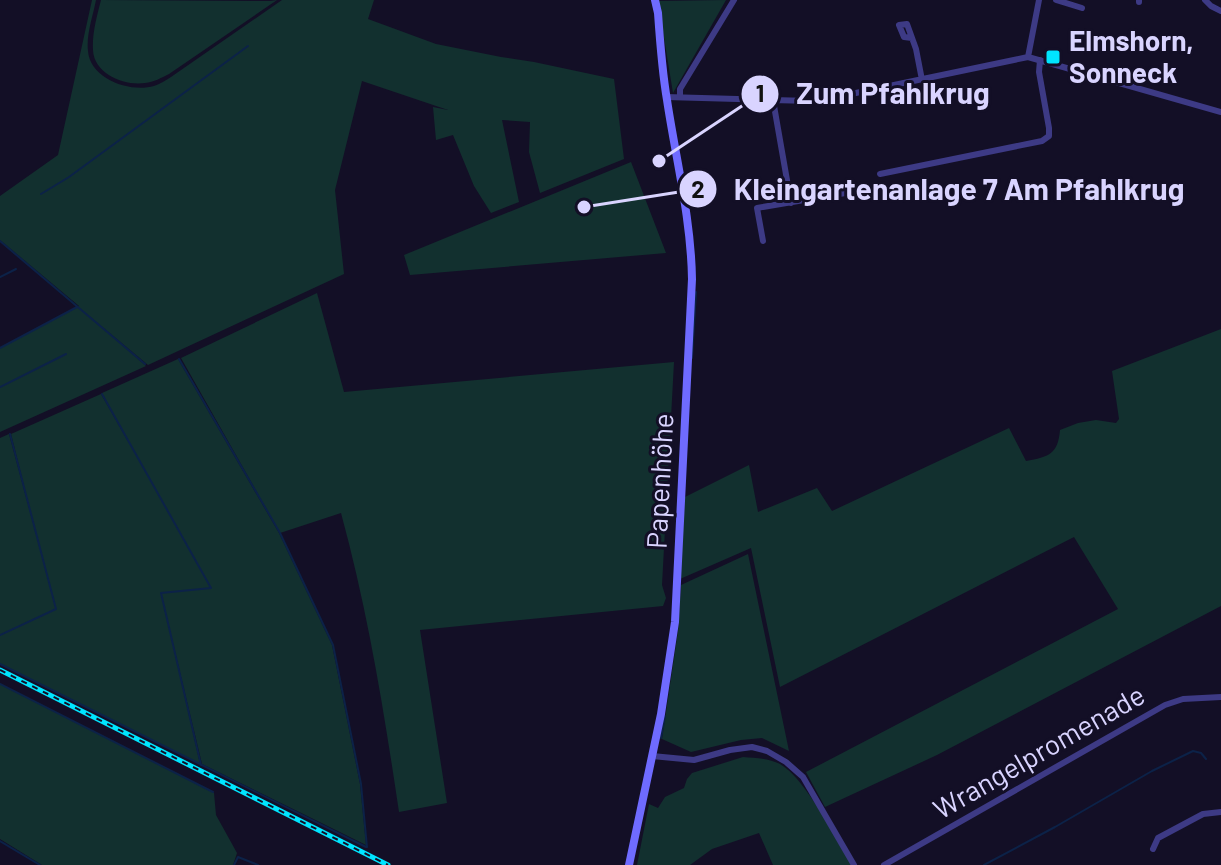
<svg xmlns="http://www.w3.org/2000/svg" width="1221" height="865" font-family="Barlow,sans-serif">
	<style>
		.green { fill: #12302f }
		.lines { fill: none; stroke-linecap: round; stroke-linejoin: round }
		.stream { stroke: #0c2248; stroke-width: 2 }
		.street { stroke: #3d3a85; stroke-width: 6 }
		.secondary { stroke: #6f6bff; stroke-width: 8 }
		.rail-casing { stroke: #00e5ff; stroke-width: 5 }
		.rail { stroke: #130f26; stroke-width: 2; stroke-dasharray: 6; stroke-linecap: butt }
		.poi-dot { fill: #00e5ff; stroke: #130f26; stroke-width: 3 }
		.labels { text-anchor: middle; stroke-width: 6; stroke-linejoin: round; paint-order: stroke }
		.poi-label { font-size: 28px; font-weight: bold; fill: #d9d4ff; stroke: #130f26; text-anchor: start }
		.street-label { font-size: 28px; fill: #d9d4ff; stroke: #130f26 }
		.leader { fill: none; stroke: #d9d4ff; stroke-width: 3 }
		.callout-dot { fill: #d9d4ff; stroke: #130f26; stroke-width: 3 }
		.mark-label { font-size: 24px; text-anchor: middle; font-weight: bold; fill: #111 }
		.callout-label { font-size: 30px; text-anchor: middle; font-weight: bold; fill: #d9d4ff; stroke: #130f26; stroke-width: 6; stroke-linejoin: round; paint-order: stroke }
	</style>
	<rect width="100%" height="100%" fill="#130f26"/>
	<path class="green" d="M92,0H96C93,16 86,35 88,51C90,79 130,93 154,86C160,84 166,80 171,77L282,0H374L368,19L436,44L501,57L534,62L614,79L624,159L540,193L529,152L530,122L502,120L519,202L491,213L474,186L453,135L436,140L433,107L448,110L362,81L335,190L344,274L148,365L82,310L146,366L0,432V348L79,306L0,240V196L58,155Z
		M101,0L270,1L277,0L169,74C161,78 154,82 145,83C124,86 94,74 93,50C92,33 97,16 101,0Z
		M726,0L673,93L658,1Z
		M631,162L666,253L410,275L404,255Z
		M317,293L344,392L674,362L662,585L666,598L663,606L420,630L447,803L399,812C384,711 368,612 341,513L280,533L181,358Z
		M1221,329V606L937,755L825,807L806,772L1118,609L1074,537L780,687L751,548L680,579L685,497L749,465L758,512L817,488L832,511L1009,428L1026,461C1049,457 1058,454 1060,430L1078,423L1096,420L1116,423L1119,419L1112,371Z
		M178,359L279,533L332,645L360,784L366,845L202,764L165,610L200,764L0,664V438L9,434L40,549L11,434L101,394L129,443L102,393Z
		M748,554L789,751L762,738L741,740L691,752L662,739L678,631L681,585Z
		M0,684L214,793L216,815L237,853L233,865H42L0,839Z
		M743,757C755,758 769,758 780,764C805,778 836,839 852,865H773L759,833L712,849L690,865H637L649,804L658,808L665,797L684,788L687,779L692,773Z"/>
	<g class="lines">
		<path class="stream" d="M41,194L69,177L248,46
			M0,241L145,364
			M0,277L16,269
			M0,348L77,307
			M692,358L696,292
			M179,359L280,533L333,645L361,784L367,847
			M0,387L66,354
			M102,394L211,588L161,593L201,765
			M0,635L56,609L10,434
			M0,664L366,847
			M0,684L213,792
			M661,738L665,716
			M0,841L40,865
			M234,865L238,857L258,865
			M984,865L1055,827L1152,771L1193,751L1201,753L1206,759"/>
		<path class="street" d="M1056,0L1082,8
			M1205,0L1211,6L1221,11
			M1139,2V0
			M912,38L904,37L899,25L907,24L916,49L922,80
			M1028,57L1039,0
			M680,96V89L734,0
			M666,97L811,101L827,99L1028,57L1221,112
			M773,100L791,203
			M880,174L1042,141L1049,136V128L1039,72L1040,60
			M763,241L757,208L857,191
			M652,756L694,760L730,750L752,747L767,751L786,762L803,777L854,865
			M1153,849L1158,838L1203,814L1221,812
			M884,865L1165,705L1183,699L1221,697"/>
		<path class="secondary" d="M629,865L661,714L675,622L692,279C691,218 676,160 667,100C662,71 660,42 658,13L655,0"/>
		<g class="rail-casing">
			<path id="rail" d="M0,670L388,865"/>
		</g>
		<use href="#rail" class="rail"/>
	</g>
	<rect class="poi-dot" x="1045" y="49" width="16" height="16" rx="4"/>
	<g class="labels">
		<g class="poi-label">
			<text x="1069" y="51">Elmshorn,<tspan x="1069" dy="32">Sonneck</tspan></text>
		</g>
		<g class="street-label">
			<text transform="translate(660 481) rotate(-87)" y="10">Papenhöhe</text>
			<text transform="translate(1039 752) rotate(-30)" y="10">Wrangelpromenade</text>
		</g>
	</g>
	<path class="leader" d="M659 161L760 94M584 207L698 189"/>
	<g class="callout-dot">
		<circle cx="659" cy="161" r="8"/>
		<circle cx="584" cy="207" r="8"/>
		<circle cx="760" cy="94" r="20"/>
		<circle cx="698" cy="189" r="20"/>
	</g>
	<g class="mark-label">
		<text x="760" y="102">1</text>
		<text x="698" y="198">2</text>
	</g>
	<g class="callout-label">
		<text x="893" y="104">Zum Pfahlkrug</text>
		<text x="959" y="200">Kleingartenanlage 7 Am Pfahlkrug</text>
	</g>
</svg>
